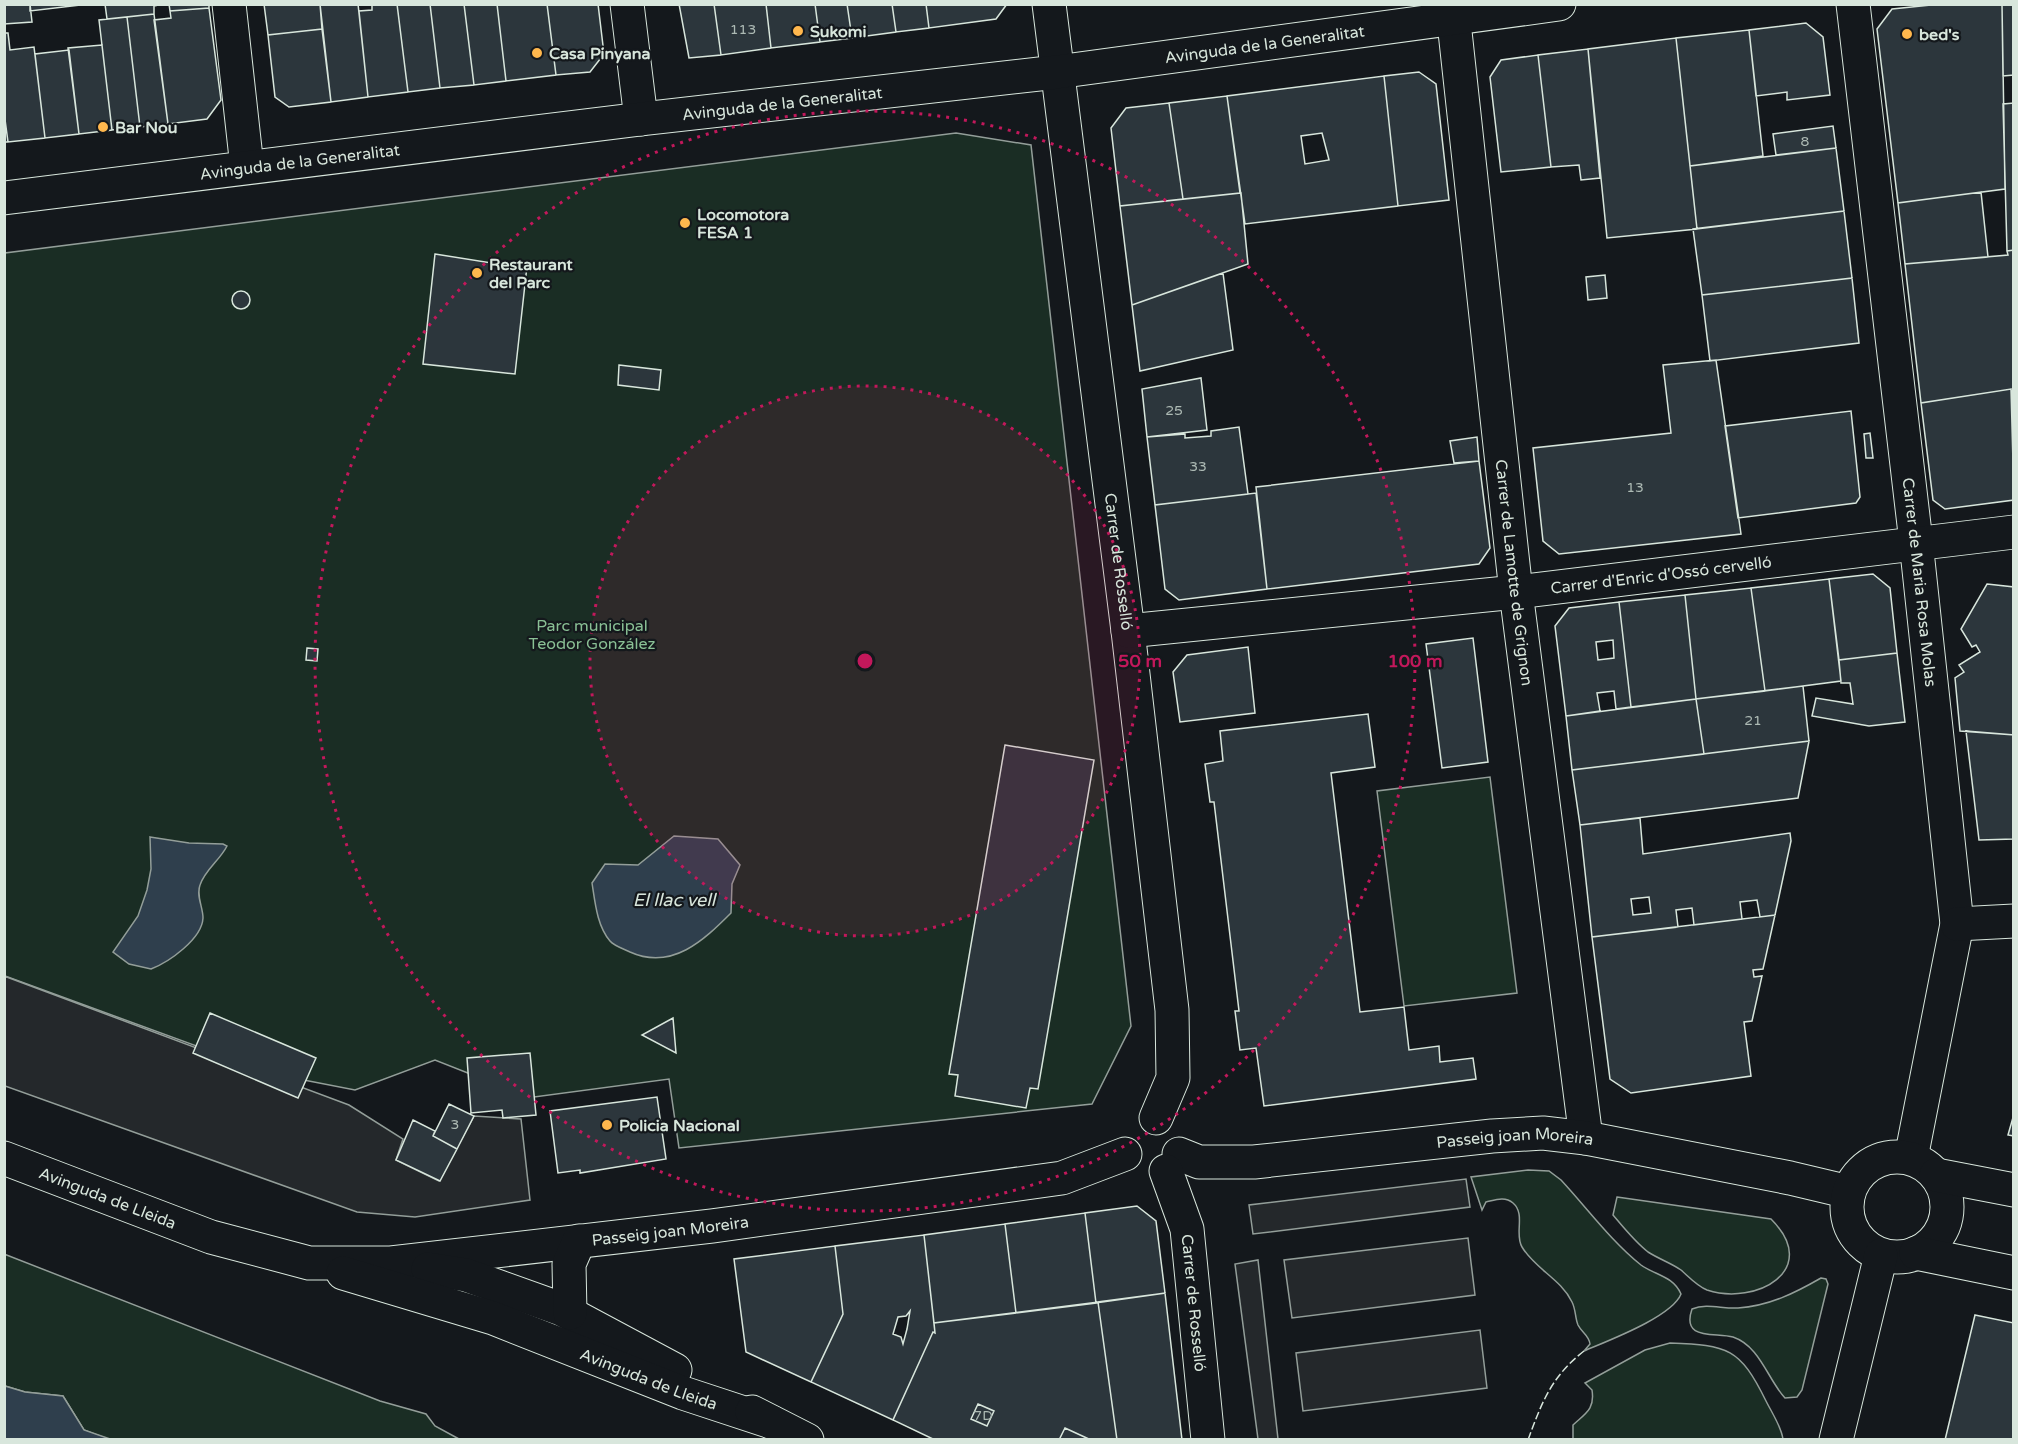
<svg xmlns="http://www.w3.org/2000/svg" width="2018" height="1444" font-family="'Varela Round',sans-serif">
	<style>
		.green { fill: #1a2d24; stroke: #939e99; stroke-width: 1.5 }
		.parking { fill: #24282b; stroke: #939e99; stroke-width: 1.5 }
		.water { fill: #2f3f4d; stroke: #939e99; stroke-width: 1.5 }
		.building { fill: #2c363c; stroke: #d8e6dc; stroke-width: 1.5; fill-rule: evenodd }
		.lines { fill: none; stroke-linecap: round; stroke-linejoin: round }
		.minor-casing { stroke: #d8e6dc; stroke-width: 35 }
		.tertiary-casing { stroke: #d8e6dc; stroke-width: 35 }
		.minor { stroke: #14181c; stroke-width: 33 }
		.tertiary { stroke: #14181c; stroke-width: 33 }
		.fence { stroke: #d8e6dc; stroke-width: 1.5; stroke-dasharray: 8 3; stroke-linecap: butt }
		.ring { fill: none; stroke: #c2185b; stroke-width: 3; stroke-dasharray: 3 6 }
		.poi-dot { fill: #ffb74d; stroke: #14181c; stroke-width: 2 }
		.labels { text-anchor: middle; stroke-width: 4.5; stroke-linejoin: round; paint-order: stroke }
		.number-label { font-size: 14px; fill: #adbab4 }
		.poi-label { font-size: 16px; font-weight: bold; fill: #d8e6dc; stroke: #14181c; text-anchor: start }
		.street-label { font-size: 16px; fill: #d8e6dc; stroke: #14181c }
		.park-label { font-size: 16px; fill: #8ac095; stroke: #14181c }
		.water-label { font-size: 18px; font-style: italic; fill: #d8e6dc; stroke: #14181c }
		.centre { fill: #c2185b; stroke: #14181c; stroke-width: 3 }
		.ring-label { font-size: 18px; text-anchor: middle; font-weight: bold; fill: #c2185b; stroke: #14181c; stroke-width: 4.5; stroke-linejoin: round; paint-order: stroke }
	</style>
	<rect width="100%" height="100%" fill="#14181c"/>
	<path class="green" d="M956,133L1031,145L1131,1026L1092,1104L679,1148L669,1079L519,1099L483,1079L435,1060L355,1090L273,1074L5,976V253Z
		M1490,777L1517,993L1404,1006L1377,791Z
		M1528,1170L1549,1171L1561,1180C1587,1208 1611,1241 1641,1265C1655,1275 1673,1276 1681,1294C1672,1317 1607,1341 1584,1351L1590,1344C1589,1335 1582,1333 1578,1325C1575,1318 1576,1310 1572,1302C1561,1279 1535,1269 1522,1247C1514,1234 1526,1214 1513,1203C1505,1196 1495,1200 1486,1202L1482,1210L1471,1177Z
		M1617,1197L1771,1219C1822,1270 1756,1306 1707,1290C1697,1286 1689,1277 1681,1270C1671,1263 1659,1259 1648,1252C1635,1242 1624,1228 1613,1215Z
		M4,1254L380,1401L426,1414L435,1426L459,1439L110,1440L84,1430L63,1396L25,1392L5,1386Z
		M1821,1278L1826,1279L1828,1284L1802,1390L1797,1397L1785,1398C1768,1380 1760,1346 1733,1337C1715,1332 1681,1341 1692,1309C1707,1303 1722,1309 1738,1308C1769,1306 1795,1293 1821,1278Z
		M1670,1343C1728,1345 1740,1348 1766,1401C1772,1413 1781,1426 1783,1439H1573V1425C1586,1413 1595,1409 1592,1390L1585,1383L1645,1350Z"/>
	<path class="parking" d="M4,976L349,1105L403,1139L396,1160L439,1181L474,1116L521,1119L530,1200L415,1217L357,1212L5,1086Z
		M1466,1179L1470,1207L1253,1234L1249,1205Z
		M1468,1238L1475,1295L1292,1318L1284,1260Z
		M1258,1260L1278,1439H1258L1235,1264Z
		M1480,1330L1487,1388L1303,1411L1296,1353Z"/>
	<path class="water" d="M674,836L718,839L740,865L732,884L731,913C704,940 672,971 630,952C624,949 614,946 610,941C597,926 595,902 592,883L605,864L638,865Z
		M150,837L189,843L223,844L227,846C220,860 205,870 200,885C196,896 203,907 203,918C202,939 169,962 151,969L129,964L113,952L138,916L147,890L151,869Z
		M5,1386L25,1392L63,1396L84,1430L110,1439H5Z"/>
	<path class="building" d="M4,4H30L32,22L4,24Z
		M30,4H89L30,11Z
		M105,4H163L154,6V14L107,19Z
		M169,4H209V8L170,11Z
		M264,4H320L322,29L268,35Z
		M320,4H358L368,97L331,102Z
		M372,4H397L408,92L368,97L359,11L372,10Z
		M397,4H430L440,88L408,92Z
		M430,4H464L474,85L440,88Z
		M464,4H497L506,81L474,85Z
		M497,4H547L556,75L506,81Z
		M547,4H598L604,54L590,72L556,75Z
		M679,4H714L721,55L689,58Z
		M714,4H766L771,48L721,55Z
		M766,4H815L820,42L771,48Z
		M815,4H847L852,38L820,42Z
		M847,4H892L896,32L852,38Z
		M892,4H926L929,28L896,32Z
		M1007,4L996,19L929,28L926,4Z
		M1941,4H2002L2005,189L1898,203L1877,29L1892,9Z
		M2002,4H2014V75L2003,76Z
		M209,8L221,100L207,119L168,124L154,20L171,18L170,11Z
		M154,14L168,124L140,127L127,17Z
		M127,17L140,127L112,130L99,20Z
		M1806,23L1823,37L1830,95L1787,100V92L1756,96L1749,30Z
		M322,29L331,102L289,107L275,97L268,35Z
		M1749,30L1763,156L1690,166L1676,38Z
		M4,33H8L10,50L34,47L45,138L8,142L4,112Z
		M1676,38L1697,229L1607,238L1588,49Z
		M102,45L112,130L79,134L68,48Z
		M1588,49L1600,178L1581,180L1579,165L1551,167L1538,55Z
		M69,50L79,134L45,138L35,54Z
		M1538,55L1551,167L1501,172L1490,77L1501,60Z
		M1419,72L1436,84L1449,200L1398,206L1384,76Z
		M1384,76L1398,206L1245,224L1227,96ZM1322,133L1329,160L1305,164L1301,136Z
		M1227,96L1240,193L1183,199L1169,103Z
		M1169,103L1183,199L1120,206L1111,128L1126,108Z
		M2014,103V250L2007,251L2003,104Z
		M4,112L8,142H4Z
		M1833,126L1836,148L1776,155L1773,134Z
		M1836,148L1844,211L1697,229L1690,166Z
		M1981,192L1988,257L1905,264L1898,203Z
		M1241,193L1248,264L1132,305L1120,206Z
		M1844,211L1852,278L1702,295L1693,229Z
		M2014,250V405L2011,389L1921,403L1905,264L2008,255L2007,251Z
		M435,254L504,265L505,262L527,266L515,374L423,364Z
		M1223,273L1233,350L1140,371L1132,305Z
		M1605,275L1607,298L1588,300L1586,277Z
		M1852,278L1859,343L1710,361L1702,295Z
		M232 300a9 9 0 1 1 18 0a9 9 0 1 1-18 0Z
		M1716,360L1741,534L1559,554L1543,541L1533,448L1671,433L1663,365Z
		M619,365L661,370L659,390L618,385Z
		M1201,378L1207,430L1147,437L1142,389Z
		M2011,389L2014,500L1945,509L1933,500L1921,403Z
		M1851,411L1860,497L1856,503L1738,518L1725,426Z
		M1239,427L1248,494L1155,505L1147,437L1185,434V438L1211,436V431Z
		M1870,433L1873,458H1866L1864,434Z
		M1477,437L1479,461L1454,463L1450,441Z
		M1479,461L1490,548L1479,564L1267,589L1256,487Z
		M1256,493L1267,589L1179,600L1165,589L1155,505Z
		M1873,574L1890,588L1897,653L1839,660L1829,579Z
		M1829,579L1841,681L1765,691L1751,588Z
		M1987,584L2014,587V735L1960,731L1955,678L1964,672L1959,665L1980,652L1976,645L1972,647L1961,629Z
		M1751,588L1765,691L1696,699L1685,595Z
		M1685,595L1696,699L1631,707L1619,602Z
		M1619,602L1631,707L1616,709L1614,691L1597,693L1600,711L1566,716L1555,626L1569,608ZM1613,640L1614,658L1598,660L1596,642Z
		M1473,638L1488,762L1442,768L1426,644Z
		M1248,647L1255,713L1180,722L1173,672L1187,655Z
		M307,648L318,649L317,661L306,660Z
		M1897,653L1905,722L1869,726L1812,716L1816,698L1853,704L1850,683H1841L1839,660Z
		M1803,686L1809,741L1704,754L1696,699Z
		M1696,699L1704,754L1572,770L1566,716Z
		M1368,714L1375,767L1331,773L1360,1012L1404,1007L1409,1050L1439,1046L1440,1062L1473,1058L1476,1079L1264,1106L1256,1048L1240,1050L1235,1011H1239L1214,802H1210L1205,764L1223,761L1220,731Z
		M1966,731L2014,735V839L1979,840Z
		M1809,741L1798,798L1580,825L1572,770Z
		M1005,745L1094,760L1038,1089L1030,1088L1026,1108L955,1096L958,1075L949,1074Z
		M1640,818L1643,854L1790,833L1791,841L1775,915L1760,917L1757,900L1740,902L1742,919L1694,925L1692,908L1676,910L1678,927L1592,937L1580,825ZM1649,897L1651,913L1633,915L1631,899Z
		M1775,915L1763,969L1753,970L1754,977L1762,976L1752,1021L1744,1022L1751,1076L1631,1093L1610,1079L1592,937Z
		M210,1013L316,1058L298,1098L193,1053Z
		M673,1018L676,1053L642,1035Z
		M530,1053L536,1115L503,1118L502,1110L471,1113L467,1058Z
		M657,1097L666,1159L580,1173V1170L558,1173L550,1111Z
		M449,1104L474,1116L457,1149L433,1136Z
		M2014,1114V1136L2008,1135Z
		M413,1120L435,1131L433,1136L457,1149L440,1181L396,1160Z
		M1137,1206L1156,1221L1165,1293L1096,1303L1085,1213Z
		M1085,1213L1096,1303L1016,1313L1005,1224Z
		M1005,1224L1016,1313L934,1323L924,1235Z
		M924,1235L935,1333L933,1332L893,1420L811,1382L843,1314L835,1246ZM910,1311L907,1329L903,1344L901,1337L893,1334L898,1317L906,1316Z
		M835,1246L843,1314L811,1382L746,1352L734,1259Z
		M1165,1293L1182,1440H1117L1098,1302Z
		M1098,1302L1117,1440H1091L1065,1428L1059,1440H935L893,1420L933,1332L935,1333L934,1323ZM978,1404L994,1411L987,1426L971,1419Z
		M1975,1315L2014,1323V1440H1945Z
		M978,1404L994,1411L987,1426L971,1419Z
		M1065,1428L1091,1440H1059Z"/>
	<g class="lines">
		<g class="minor-casing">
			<g id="minor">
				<path d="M229,4L247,167"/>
				<path d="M627,4L641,119"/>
				<path id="s1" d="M1049,4L1128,631L1172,1010L1173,1078L1156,1118"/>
				<path id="s2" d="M1452,4L1516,592L1586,1138"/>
				<path id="s3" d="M1853,4L1916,542L1957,924L1911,1158"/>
				<path id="s4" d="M1128,631L1516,592L2014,532"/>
				<path d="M1957,924L2014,921"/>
				<path id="s5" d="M1179,1154L1199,1162H1254L1492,1136L1543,1133L1586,1138L1790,1178L1849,1192"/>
				<circle cx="1897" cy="1207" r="50"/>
				<path id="s6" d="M4,1158L211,1237L309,1263H391L712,1226L1062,1178L1125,1154"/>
				<path id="s7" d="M1166,1171L1187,1229L1208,1440"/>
				<path d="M1936,1175L2014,1190"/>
				<path d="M1916,1253L2014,1273"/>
				<path d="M428,1269L466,1275L561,1309L675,1370"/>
				<path id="s8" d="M343,1273L493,1318L683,1393L771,1422"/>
				<path d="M570,1313L569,1264L579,1241"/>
				<path d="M752,1412L807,1440"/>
				<path d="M1836,1440L1881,1255"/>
			</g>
		</g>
		<g class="tertiary-casing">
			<g id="tertiary">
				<path id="s9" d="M4,198L641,119L1057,72L1559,4"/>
			</g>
		</g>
		<use href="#minor" class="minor"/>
		<use href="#tertiary" class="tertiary"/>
		<path class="fence" d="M1528,1440C1542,1402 1551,1377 1584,1351"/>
	</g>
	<circle cx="865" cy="661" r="275" fill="#c2185b" fill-opacity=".12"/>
	<g class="ring">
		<circle cx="865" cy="661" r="275"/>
		<circle cx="865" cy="661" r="550"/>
	</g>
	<g class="poi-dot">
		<circle cx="798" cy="31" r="6"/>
		<circle cx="1907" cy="34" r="6"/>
		<circle cx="537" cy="53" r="6"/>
		<circle cx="103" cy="127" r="6"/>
		<circle cx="685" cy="223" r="6"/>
		<circle cx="477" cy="273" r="6"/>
		<circle cx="607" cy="1125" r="6"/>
	</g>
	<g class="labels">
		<g class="number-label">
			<text x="743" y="34">113</text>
			<text x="1805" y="146">8</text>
			<text x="1174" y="415">25</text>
			<text x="1198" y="471">33</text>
			<text x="1635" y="492">13</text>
			<text x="1753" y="725">21</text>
			<text x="455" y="1129">3</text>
			<text x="983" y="1420">7D</text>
		</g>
		<g class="poi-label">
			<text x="810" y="37">Sukomi</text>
			<text x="1919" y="40">bed's</text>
			<text x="549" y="59">Casa Pinyana</text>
			<text x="115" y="133">Bar Nou</text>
			<text x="697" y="220">Locomotora<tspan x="697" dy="18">FESA 1</tspan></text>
			<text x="489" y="270">Restaurant<tspan x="489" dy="18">del Parc</tspan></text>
			<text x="619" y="1131">Policia Nacional</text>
		</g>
		<g class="street-label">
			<text dy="6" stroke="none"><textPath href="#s9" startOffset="1270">Avinguda de la Generalitat</textPath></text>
			<text dy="6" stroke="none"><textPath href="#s9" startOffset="784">Avinguda de la Generalitat</textPath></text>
			<text dy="6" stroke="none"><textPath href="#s9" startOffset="298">Avinguda de la Generalitat</textPath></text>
			<text dy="6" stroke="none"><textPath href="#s1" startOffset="562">Carrer de Rosselló</textPath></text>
			<text dy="6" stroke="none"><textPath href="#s2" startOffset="572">Carrer de Lamotte de Grignon</textPath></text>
			<text dy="6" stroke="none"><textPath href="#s4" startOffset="536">Carrer d'Enric d'Ossó cervelló</textPath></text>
			<text dy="6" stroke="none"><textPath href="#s3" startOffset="582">Carrer de Maria Rosa Molas</textPath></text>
			<text dy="6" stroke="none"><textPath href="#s5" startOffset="339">Passeig joan Moreira</textPath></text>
			<text dy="6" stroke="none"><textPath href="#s6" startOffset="111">Avinguda de Lleida</textPath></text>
			<text dy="6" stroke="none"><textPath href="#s6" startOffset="686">Passeig joan Moreira</textPath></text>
			<text dy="6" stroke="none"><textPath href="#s7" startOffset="136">Carrer de Rosselló</textPath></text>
			<text dy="6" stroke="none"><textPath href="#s8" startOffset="324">Avinguda de Lleida</textPath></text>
		</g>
		<g class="park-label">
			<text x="592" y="631">Parc municipal<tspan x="592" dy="18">Teodor González</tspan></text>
		</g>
		<g class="water-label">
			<text x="674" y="906">El llac vell</text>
		</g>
	</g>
	<circle cx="865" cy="661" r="9" class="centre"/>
	<g class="ring-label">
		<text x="1140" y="667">50 m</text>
		<text x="1415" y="667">100 m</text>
	</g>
	<rect width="2018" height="1444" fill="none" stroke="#d8e6dc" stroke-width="12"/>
</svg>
